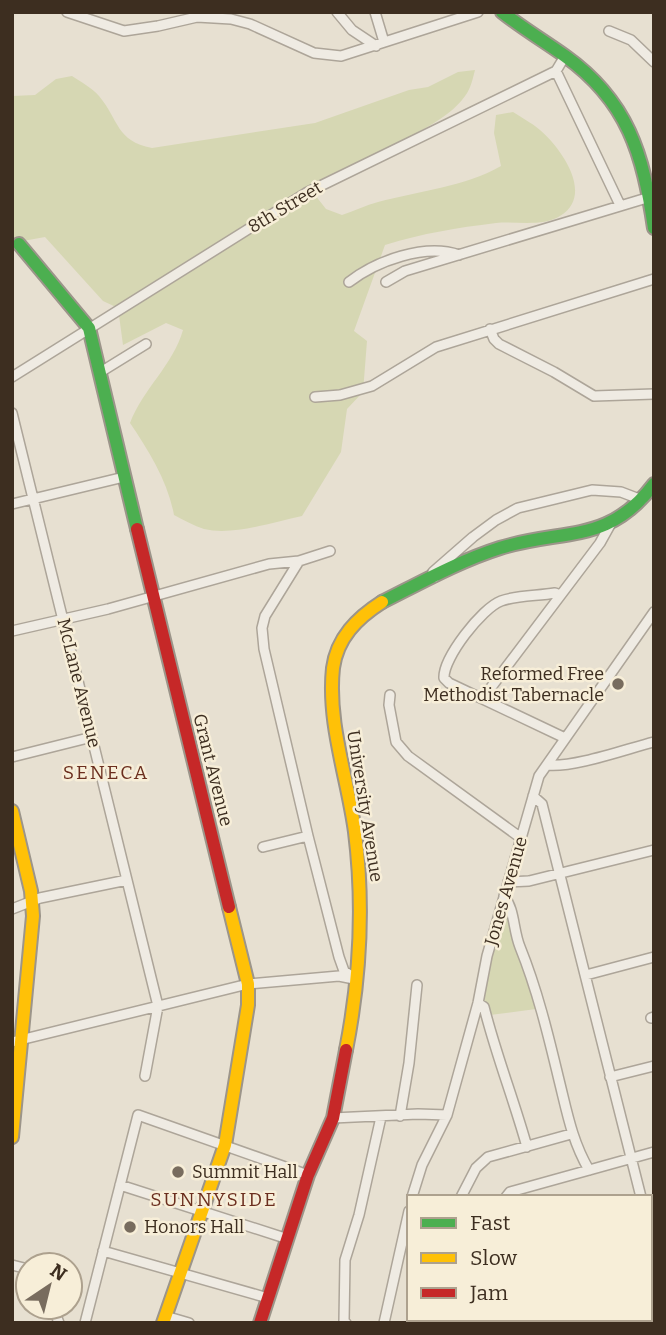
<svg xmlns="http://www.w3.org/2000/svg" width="666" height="1335" font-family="Bitter,serif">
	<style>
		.green { fill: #d6d7b3 }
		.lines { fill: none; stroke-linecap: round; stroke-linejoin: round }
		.street-casing { stroke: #ada599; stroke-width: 12 }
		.fast-casing { stroke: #9c958a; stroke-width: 16 }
		.slow-casing { stroke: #9c958a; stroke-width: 16 }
		.jam-casing { stroke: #9c958a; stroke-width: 16 }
		.street { stroke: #efebe3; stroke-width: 9 }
		.fast { stroke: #4caf50; stroke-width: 12 }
		.slow { stroke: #ffc107; stroke-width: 12 }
		.jam { stroke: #c62828; stroke-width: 12 }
		.poi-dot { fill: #786c5e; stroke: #f7eed8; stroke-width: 2.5 }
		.labels { text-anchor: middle; stroke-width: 5; stroke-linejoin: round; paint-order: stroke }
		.street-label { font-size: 18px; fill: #3d2e20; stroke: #f7eed8 }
		.poi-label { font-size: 18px; fill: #3d2e20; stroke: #f7eed8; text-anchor: start }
		.neighbourhood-label { font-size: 19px; letter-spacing: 2px; fill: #6b2e1e; stroke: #f7eed8 }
	</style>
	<rect width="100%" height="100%" fill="#e7e0d1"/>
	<path class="green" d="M475,70C472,82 470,91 462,100C438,130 359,159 323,179L315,195L326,209L342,215C354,211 366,205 378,202C419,191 464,187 501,166L494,133L496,115L513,112C522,118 532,123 540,130C561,148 595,195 560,216C543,227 516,221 496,223C456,228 424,233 385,245L354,331L367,341L363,392L347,409L341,452L302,516C273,522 233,536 204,529C194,526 184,520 174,515C168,482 149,451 130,423C143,389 173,365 183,330L166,323L123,345L118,308L103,301L45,237L12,243V96L35,95L56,79L72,76C81,82 92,88 99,96C119,120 116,141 152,148L315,123L409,90L428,87L458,72Z
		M509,913L536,1009L490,1015L481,1001L502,917Z"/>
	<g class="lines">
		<g class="street-casing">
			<path id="street" d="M67,12L124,31L158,26L197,17L231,19L250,24L314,53L341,56L478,12
				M337,12L352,30L376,46
				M375,12L384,42
				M609,31L631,40L654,62
				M556,71L620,205
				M349,282C376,261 425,243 459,255
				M386,282L405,271L650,197
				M490,329L494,339L499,344L554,372L594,396L654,394
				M99,373L146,344
				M12,377L306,193L556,71L565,56
				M315,397L340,395L372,386L436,347L654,279
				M12,413L158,1006L145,1076
				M12,504L124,477
				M299,561L265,616L262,628L264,649L308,836L339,957L344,971L356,979
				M435,577L433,572L473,537L496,520L518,508L592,490L621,492L642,500
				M560,595L555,593C538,596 517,595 501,601C482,608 443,658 444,678L449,683L565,738
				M12,631L108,609L269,564L299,561L330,551
				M390,695L389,705L396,742L408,756L521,838
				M483,698L600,543L610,525
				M12,757L92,737
				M547,765C574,768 626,749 654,742
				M533,796L542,804L641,1197
				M263,847L308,836
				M508,882L529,881L654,850
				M504,896C515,910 513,930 520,947C537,989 548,1034 559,1080C567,1112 572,1141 589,1170
				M12,909L40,898L127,880
				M586,975L654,957
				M478,1003L484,1007C496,1055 514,1100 527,1147
				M651,1018L654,1017
				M12,1042L248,984L339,976L354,979
				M610,1077L654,1066
				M400,1116L409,1063L417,985
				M333,1118L418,1114L447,1115
				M120,1185L288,1239
				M412,1197L422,1165L447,1115L478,1003L487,956L539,776L654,612
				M461,1197L476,1168L488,1157L571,1134
				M506,1197L510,1192L654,1152
				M650,1233L654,1240
				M103,1251L268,1298
				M12,1265L28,1269
				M53,1307L59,1323
				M650,1310H654
				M165,1316L189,1323
				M492,1319L495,1323
				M85,1323L138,1115L308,1175
				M346,1323L344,1322L345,1260L359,1215L381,1117
				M384,1323L409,1211"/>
		</g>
		<g class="fast-casing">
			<path id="fast" d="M502,12C522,28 544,41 565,56C628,101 643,154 654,228
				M19,244L89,328L137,529
				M382,602C420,583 459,561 500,548C564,528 608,545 654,484"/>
		</g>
		<g class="slow-casing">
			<path id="slow" d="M12,811L31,891L33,916L12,1137
				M346,1050C360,979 364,904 355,832C348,779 327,723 333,668C337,638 357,618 382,602
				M163,1323L225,1145L248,1005V984L229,907"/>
		</g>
		<g class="jam-casing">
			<path id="jam" d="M137,529L229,907
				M260,1323L308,1175L333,1118L346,1050"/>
		</g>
		<use href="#street" class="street"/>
		<use href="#fast" class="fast"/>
		<use href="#slow" class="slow"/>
		<use href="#jam" class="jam"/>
	</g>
	<g class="poi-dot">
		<circle cx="618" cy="684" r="7"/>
		<circle cx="178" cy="1172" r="7"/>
		<circle cx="130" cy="1227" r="7"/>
	</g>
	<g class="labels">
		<g class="street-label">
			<text transform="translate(285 207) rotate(-31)" y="6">8th Street</text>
			<text transform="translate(79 683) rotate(76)" y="6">McLane Avenue</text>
			<text transform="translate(213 770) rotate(76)" y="6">Grant Avenue</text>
			<text transform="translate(365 806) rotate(81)" y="6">University Avenue</text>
			<text transform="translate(506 891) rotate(-74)" y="6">Jones Avenue</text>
		</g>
		<g class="poi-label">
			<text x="604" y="680" text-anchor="end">Reformed Free<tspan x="604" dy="21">Methodist Tabernacle</tspan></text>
			<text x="192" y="1178">Summit Hall</text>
			<text x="144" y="1233">Honors Hall</text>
		</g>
		<g class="neighbourhood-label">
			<text x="106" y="779">SENECA</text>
			<text x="214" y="1206">SUNNYSIDE</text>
		</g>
	</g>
	<rect width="666" height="1335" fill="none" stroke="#3d2e20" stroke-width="28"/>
	<rect x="407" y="1195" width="245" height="126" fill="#f7eed8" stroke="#ada18e" stroke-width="2"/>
	<rect x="421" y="1218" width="35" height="10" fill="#4caf50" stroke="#ada18e" stroke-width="2"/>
	<text x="470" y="1230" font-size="21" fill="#3d2e20">Fast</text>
	<rect x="421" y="1253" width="35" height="10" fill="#ffc107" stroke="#ada18e" stroke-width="2"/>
	<text x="470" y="1265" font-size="21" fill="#3d2e20">Slow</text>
	<rect x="421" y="1288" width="35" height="10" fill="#c62828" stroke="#ada18e" stroke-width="2"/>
	<text x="470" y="1300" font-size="21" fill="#3d2e20">Jam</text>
	<g transform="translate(49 1286) rotate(35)"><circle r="33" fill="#f7eed8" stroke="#ada18e" stroke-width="2"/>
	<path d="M0-5L12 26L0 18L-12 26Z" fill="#786c5e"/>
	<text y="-10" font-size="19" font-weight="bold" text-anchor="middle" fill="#3d2e20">N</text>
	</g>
</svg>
